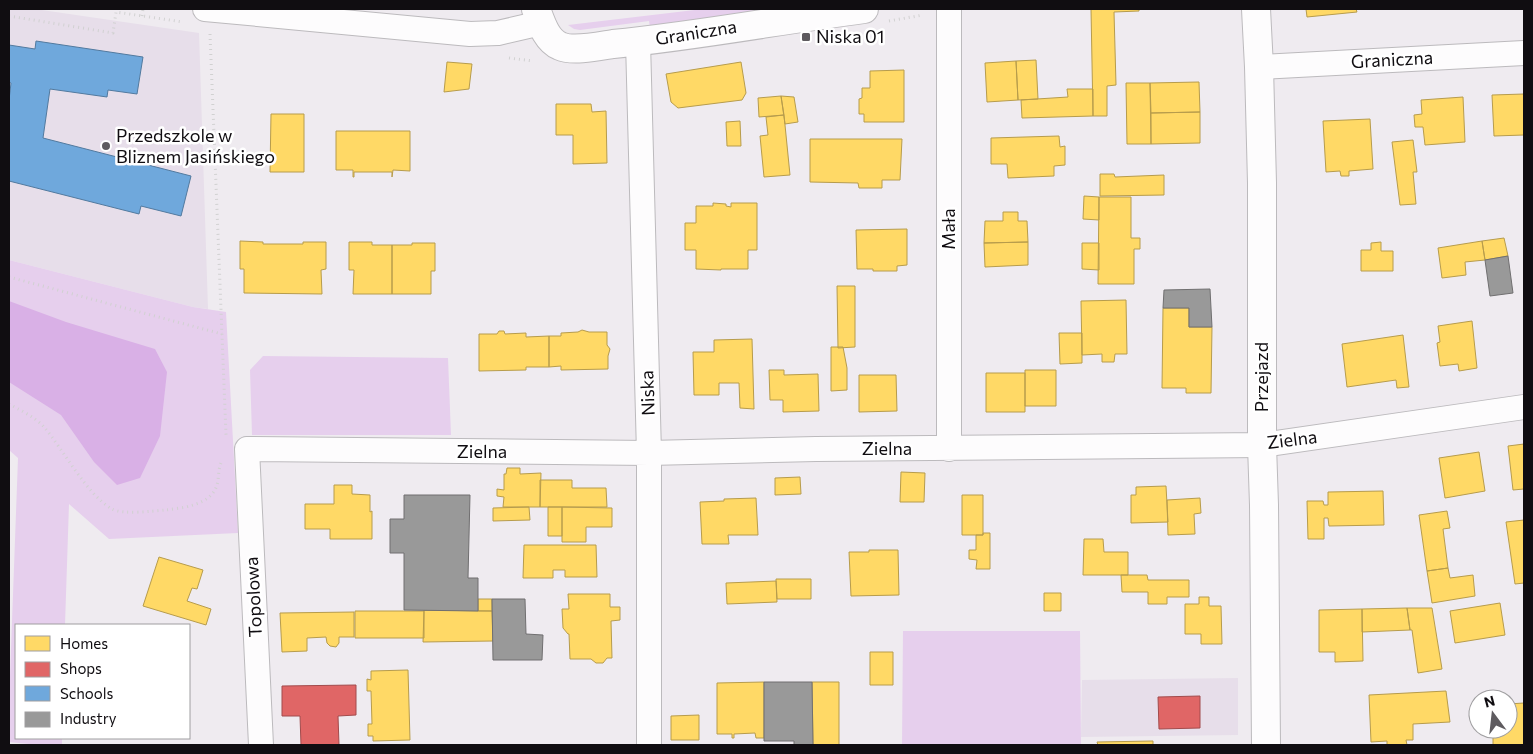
<svg xmlns="http://www.w3.org/2000/svg" width="1533" height="754" font-family="Commissioner,sans-serif">
	<style>
		.built { fill: #e7deea }
		.green { fill: #e6cfed }
		.water { fill: #d9b0e6 }
		.homes { fill: #ffd966; stroke: #b79c4c }
		.shops { fill: #e06666; stroke: #a24b4c }
		.schools { fill: #6fa8dc; stroke: #527a9f }
		.industry { fill: #999; stroke: #706f70 }
		.lines { fill: none; stroke-linecap: round; stroke-linejoin: round }
		.minor-casing { stroke: #bcbabd; stroke-width: 26 }
		.tertiary-casing { stroke: #bcbabd; stroke-width: 30 }
		.path { stroke: #d1d1d1; stroke-width: 3; stroke-dasharray: 1 4; stroke-linecap: butt }
		.minor { stroke: #fdfcfd; stroke-width: 24 }
		.tertiary { stroke: #fdfcfd; stroke-width: 28 }
		.poi-dot { fill: #5e5b5f; stroke: #fff; stroke-width: 2 }
		.labels { text-anchor: middle; stroke-width: 5; stroke-linejoin: round; paint-order: stroke }
		.street-label { font-size: 18px; fill: #100d11; stroke: #fff }
		.poi-label { font-size: 18px; fill: #100d11; stroke: #fff; text-anchor: start }
	</style>
	<rect width="100%" height="100%" fill="#efebf0"/>
	<path class="built" d="M9,9H35L199,33L208,309L193,307L9,260Z
		M1238,678V735L1081,737L1082,680Z"/>
	<path class="green" d="M703,9H775L650,28L649,21L580,30L574,29L568,25Z
		M9,260L193,307L226,312L238,533L109,539L69,504L65,625H16V738H62V745H38L9,742V704L18,458L9,450Z
		M263,356L448,358L451,435H252L250,370Z
		M903,631H1080L1081,745H902Z"/>
	<path class="water" d="M9,301L66,322L155,349L167,372L160,436L140,478L117,485L94,462L61,415L9,382Z"/>
	<path class="homes" d="M1091,9H1139V11L1114,12L1116,85L1107,86V116H1093Z
		M1306,9H1356L1357,12L1307,17Z
		M1036,60L1038,99L1018,100L1016,61Z
		M1016,61L1018,100L987,102L985,63Z
		M447,62L472,64L469,89L444,92Z
		M741,62L746,93L742,100L678,108L671,102L666,74Z
		M904,70V122H864V114H859V99L862,98V88H870V71Z
		M1199,82L1200,112L1151,113L1150,83Z
		M1126,83H1150L1151,144H1127Z
		M1067,89H1093V116L1022,118L1021,100L1068,97Z
		M1524,94V135L1494,136L1492,95Z
		M781,96L784,115L759,117L758,98Z
		M781,96L794,97L798,122L785,124Z
		M1463,97L1465,142L1425,145L1423,127H1415L1414,115L1422,114L1421,100Z
		M556,104H591L592,112L606,111L607,163L573,164V135H556Z
		M1200,112V143L1151,144V113Z
		M271,114H304V172H270Z
		M784,115L790,175L764,177L760,136L768,135L766,117Z
		M1370,119L1373,169L1349,171V176H1341L1340,171L1326,172L1323,121Z
		M740,121L741,146H727L726,122Z
		M336,131H410V171L393,170L392,177V172H354V177H353V170H336Z
		M1059,136L1060,147L1065,146V165L1054,166V176L1008,178L1007,164H991V138Z
		M810,139H902L900,180H882V188H859L858,183L810,182Z
		M1413,140L1417,172H1413L1416,204L1400,205L1392,142Z
		M1100,174H1114L1115,177L1164,175V195L1100,196Z
		M1084,196L1099,197V220L1083,219Z
		M1099,197H1131V238H1140V249H1134V284H1098Z
		M713,203L726,204V206L731,207V203H757V250H748V269H721V270L696,269V250H685V223H696V206H713Z
		M1003,212H1018V221H1027L1028,242L984,243L985,221H1003Z
		M907,229V265L897,266V271H873V269H857L856,230Z
		M1504,238L1508,256L1485,260L1482,241Z
		M240,241L263,242V244H303V242H326V269L321,270L322,294L244,293V269H240Z
		M1482,241L1485,260L1465,262L1466,275L1442,278L1438,248Z
		M349,242H372V245H392V294H353L354,270H349Z
		M1028,242V265L985,267L984,243Z
		M1381,242V251H1393V271H1361V250H1371V243Z
		M412,243H435V271H431V294H392V245H412Z
		M1082,243H1099V270L1082,269Z
		M837,286H855V347L838,348Z
		M1126,300L1127,354H1115L1114,362H1102V354L1082,355L1081,301Z
		M1163,308H1189V327H1212L1211,393H1186V388H1162Z
		M1472,321L1477,368L1459,371L1458,364L1440,366L1437,343L1440,342L1438,326Z
		M582,330L589,332H607V345L610,349L608,356V369L561,370V366L549,367V336H561V333L578,332Z
		M499,331H504L505,334L526,333V337L549,336V367H526V370L479,371V334H497Z
		M1059,333H1082V363L1060,364Z
		M1403,335L1409,387L1397,388L1396,380L1347,387L1342,344Z
		M752,339L754,409L740,408L739,383H719V395H694L693,352H714V340Z
		M831,347H843L847,368V390L831,391Z
		M769,370H784V375L818,374L819,411L783,412V400H770Z
		M1025,370H1056V406H1025Z
		M986,373H1025V412H986Z
		M859,375H896L897,411L859,412Z
		M1524,444V489L1513,490L1508,446Z
		M1479,452L1485,491L1445,498L1439,458Z
		M507,468H520V474L541,473L540,507H503L504,497L497,496V489L504,490V474H506Z
		M901,472L925,473L924,502H900Z
		M800,477L801,494L775,495V478Z
		M540,480H572V488H606L607,507H540Z
		M334,485H352V494L370,495V512L372,511V539H330V529H305V504H334Z
		M1166,486L1168,522L1131,523V495H1136V487Z
		M1383,491L1384,525L1329,526L1328,518H1324V539H1308L1307,501H1323L1324,505H1328V492Z
		M962,495H983V535H962Z
		M756,498L758,535H728L729,544H702L700,502L724,501V499Z
		M1200,498L1201,513L1194,514L1195,534L1168,535L1167,500Z
		M529,507L530,520L493,521V508Z
		M548,507H562V536H548Z
		M562,507L612,508V527H586V542H562Z
		M1447,511L1450,528L1443,529L1448,568L1427,571L1419,515Z
		M1524,520V583L1515,584L1506,522Z
		M983,533H990V569H976L977,560L969,559V550H976V535H983Z
		M1084,539H1103L1104,552H1128V575H1083Z
		M524,545H596L597,577H565V570H553V578H523Z
		M869,550H898L899,595L851,596L849,552H869Z
		M159,557L203,570L197,589L192,588L187,601L211,609L206,625L143,606Z
		M1448,568L1450,578L1473,575L1475,596L1432,603L1427,571Z
		M1121,575H1147L1148,580H1189V597H1167V604H1148V592H1122Z
		M776,579H811V599H777Z
		M776,581L777,602L727,604L726,583Z
		M1044,593H1061V611H1044Z
		M568,594H610V607H620V620L611,621L612,658H607L603,663H596L591,659H570L569,634H568L563,628L562,609H569Z
		M1199,597H1209V606H1221L1222,644H1201V634H1185V604H1199Z
		M478,599H492V611H478Z
		M1500,603L1505,635L1455,643L1450,611Z
		M1407,608H1432L1442,669L1418,673L1412,630H1410Z
		M1407,608L1410,630L1362,632V609Z
		M1362,609L1363,661L1335,662V652H1319V610Z
		M424,610L492,611L493,641L423,642Z
		M355,611H424V638H355Z
		M354,612V637H339V643L336,647L330,646L327,643L326,637L307,638V651L282,652L280,613Z
		M870,652H893V685H870Z
		M408,670L410,740L373,741V736H368V724H372L371,691H367V679L371,680V671Z
		M764,682V738H756L755,733L734,734V738H732V734H717V683Z
		M812,682H839V745H813Z
		M1446,691L1450,722L1413,724V740H1406L1407,745H1387V741L1371,742L1369,695Z
		M1524,703V745H1493V729H1508V704Z
		M699,715V740H671V716Z
		M1153,741V745H1098L1097,742Z"/>
	<path class="shops" d="M356,685V715L338,716L339,745H301L300,716H282V686Z
		M1200,696V728L1159,729L1158,697Z"/>
	<path class="schools" d="M36,41L143,57L137,94L108,90L107,97L50,89L43,138L191,176L181,216L141,206L139,214L9,181V100L11,83L9,82V45L35,49Z"/>
	<path class="industry" d="M1508,256L1513,293L1490,296L1485,260Z
		M1210,289L1212,327H1189V308H1163L1164,290Z
		M404,495H470L468,578H478V611L404,610V553H390V519H404Z
		M492,599H525L526,634L543,635L542,660H493Z
		M764,682H812L813,745H794V741H764Z"/>
	<g class="lines">
		<g class="minor-casing">
			<path id="minor" d="M205,9L470,34L498,33L541,23
				M949,9V449
				M638,42L649,453V745
				M1259,67L1524,53
				M261,745L247,449L649,453L816,449L1262,445L1524,407"/>
		</g>
		<g class="tertiary-casing">
			<path id="tertiary" d="M536,9C541,22 546,40 560,46C573,52 600,46 613,44C697,36 780,20 864,9
				M1256,9L1259,67L1262,183V445L1264,505L1266,745"/>
		</g>
		<path class="path" d="M9,16L113,33L116,12L183,22
			M142,16L143,9
			M889,21L923,15
			M210,34L226,435
			M509,58L533,61
			M9,277L222,334
			M9,404C20,410 35,417 44,427C63,449 87,495 112,509C123,515 152,511 165,510C183,508 211,505 217,485C219,478 218,470 221,463"/>
		<use href="#minor" class="minor"/>
		<use href="#tertiary" class="tertiary"/>
	</g>
	<g class="poi-dot">
		<rect x="801" y="32" width="10" height="10" rx="2.5"/>
		<circle cx="106" cy="146" r="5"/>
	</g>
	<g class="labels">
		<g class="street-label">
			<text transform="translate(696 33) rotate(-9)" y="6">Graniczna</text>
			<text transform="translate(1392 60) rotate(-3)" y="6">Graniczna</text>
			<text transform="translate(949 229) rotate(-90)" y="6">Mała</text>
			<text transform="translate(1262 377) rotate(-90)" y="6">Przejazd</text>
			<text transform="translate(648 393) rotate(-92)" y="6">Niska</text>
			<text transform="translate(1292 440) rotate(-7)" y="6">Zielna</text>
			<text x="887" y="455">Zielna</text>
			<text x="482" y="458">Zielna</text>
			<text transform="translate(254 597) rotate(-93)" y="6">Topolowa</text>
		</g>
		<g class="poi-label">
			<text x="816" y="43">Niska 01</text>
			<text x="116" y="142">Przedszkole w<tspan x="116" dy="21">Bliznem Jasińskiego</tspan></text>
		</g>
	</g>
	<rect width="1533" height="754" fill="none" stroke="#100d11" stroke-width="20"/>
	<rect x="15" y="624" width="175" height="115" fill="#ffffff" stroke="#9f9ea0"/>
	<rect x="25" y="636" width="25" height="15" fill="#ffd966" stroke="#9f9ea0"/>
	<text x="60" y="649" font-size="15" fill="#100d11">Homes</text>
	<rect x="25" y="662" width="25" height="15" fill="#e06666" stroke="#9f9ea0"/>
	<text x="60" y="674" font-size="15" fill="#100d11">Shops</text>
	<rect x="25" y="686" width="25" height="15" fill="#6fa8dc" stroke="#9f9ea0"/>
	<text x="60" y="699" font-size="15" fill="#100d11">Schools</text>
	<rect x="25" y="712" width="25" height="15" fill="#999999" stroke="#9f9ea0"/>
	<text x="60" y="724" font-size="15" fill="#100d11">Industry</text>
	<g transform="translate(1493 714) rotate(345)"><circle r="24" fill="#ffffff" stroke="#9f9ea0"/>
	<path d="M0-4L9 19L0 12L-9 19Z" fill="#5e5b5f"/>
	<text y="-8" font-size="14" font-weight="bold" text-anchor="middle" fill="#100d11">N</text>
	</g>
</svg>
